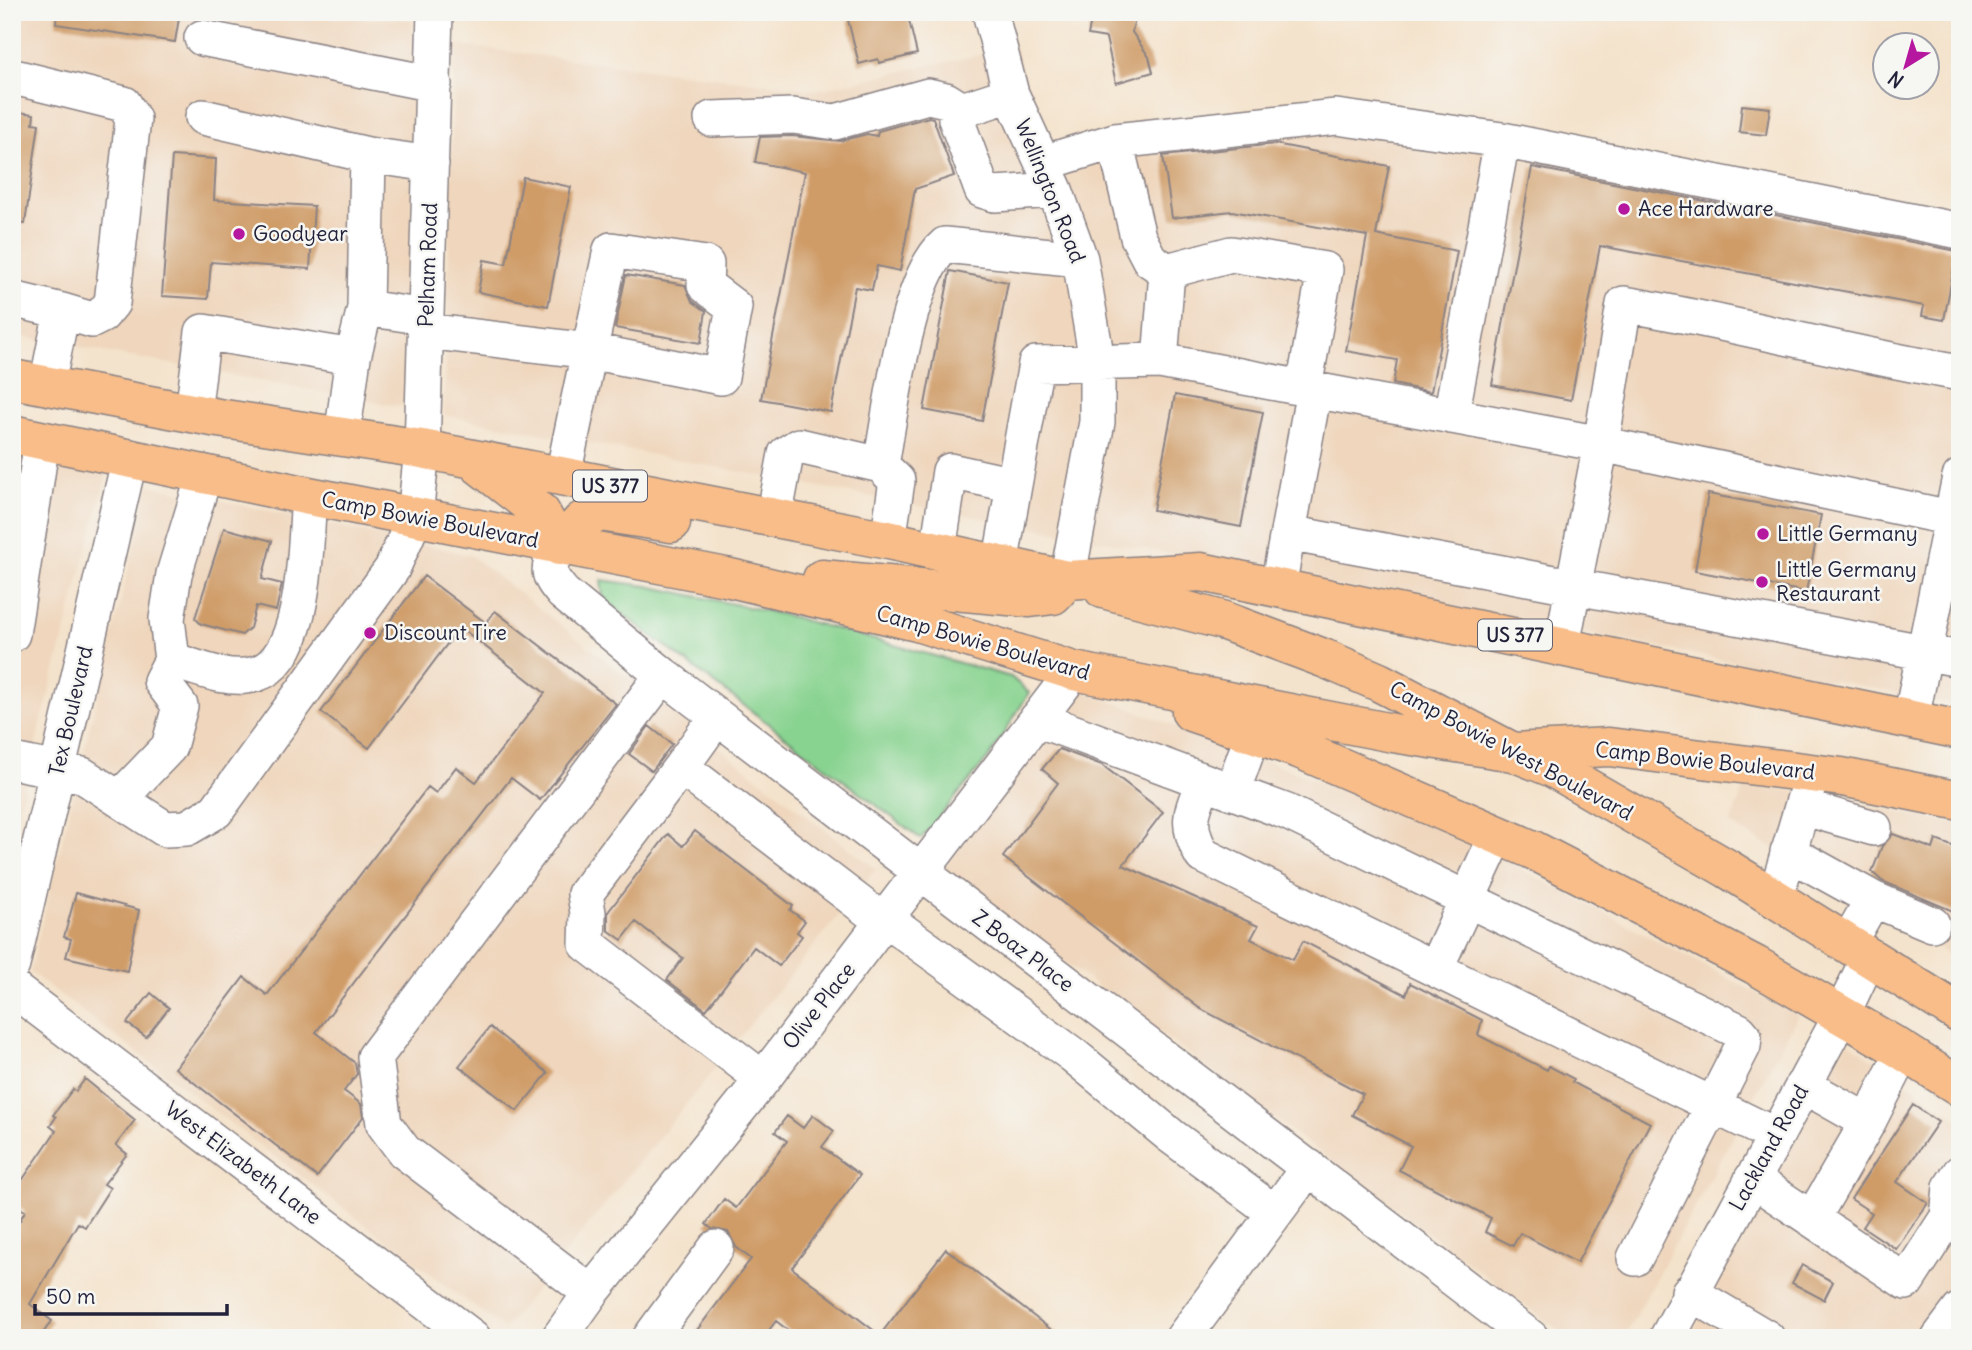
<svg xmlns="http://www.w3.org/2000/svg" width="1972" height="1350" font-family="Delius,sans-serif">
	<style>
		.built { fill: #efd6bc }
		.green { fill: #88d390; stroke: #557a66; stroke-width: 2 }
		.building { fill: #cf9c68 }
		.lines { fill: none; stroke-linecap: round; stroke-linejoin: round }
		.minor-casing { stroke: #8b8284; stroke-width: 38 }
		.major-casing { stroke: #8b8284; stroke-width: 41 }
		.minor { stroke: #fff; stroke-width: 35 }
		.major { stroke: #f8bd89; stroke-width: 38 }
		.poi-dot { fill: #b5179e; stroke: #f6f6f2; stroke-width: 2.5 }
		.labels { text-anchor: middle; stroke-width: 5; stroke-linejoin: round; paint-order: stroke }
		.shield { fill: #f6f6f2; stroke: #626272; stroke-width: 2 }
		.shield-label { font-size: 19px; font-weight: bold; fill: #22223b }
		.street-label { font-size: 21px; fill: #22223b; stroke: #f6f6f2 }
		.poi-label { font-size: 21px; fill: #22223b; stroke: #f6f6f2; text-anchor: start }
	</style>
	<rect width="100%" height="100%" fill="#f6f6f2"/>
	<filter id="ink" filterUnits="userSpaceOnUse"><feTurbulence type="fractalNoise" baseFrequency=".0143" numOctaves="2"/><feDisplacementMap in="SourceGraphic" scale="14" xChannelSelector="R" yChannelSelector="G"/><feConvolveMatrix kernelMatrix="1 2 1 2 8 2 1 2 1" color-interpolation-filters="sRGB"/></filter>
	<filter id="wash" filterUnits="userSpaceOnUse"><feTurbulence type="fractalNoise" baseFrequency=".00686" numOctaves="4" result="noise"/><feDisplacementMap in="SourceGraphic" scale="28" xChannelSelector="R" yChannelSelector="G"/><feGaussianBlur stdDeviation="1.57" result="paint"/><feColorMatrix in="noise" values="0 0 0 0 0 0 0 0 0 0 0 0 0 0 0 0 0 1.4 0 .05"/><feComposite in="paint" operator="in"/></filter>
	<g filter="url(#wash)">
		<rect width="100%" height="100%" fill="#f4e3cc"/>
		<path class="built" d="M12,12H241L248,15L413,20L409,408L12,335Z
			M455,45L817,90L1015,47L1046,146L1334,95L1655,159L1960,212V705L444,415Z
			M12,452L108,469L12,834Z
			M149,485L470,555L876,869L504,1329L30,972Z
			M1081,690L1451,832L1798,1015L1624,1338H1569L942,870Z
			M1747,782L1960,824V963L1886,913L1730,824Z
			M1847,1041L1960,1120V1338H1690Z"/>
		<path class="green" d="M601,580L647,586L781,614L1011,677L1029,693L990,756L921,839L603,599Z"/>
		<g id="blocks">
			<path class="building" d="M57,12H180L175,42L56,24Z
				M866,12H907L917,54L879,63L878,59L859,64L848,20L867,16Z
				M1093,12H1136L1132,32L1149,57L1153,72L1116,83L1106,38L1088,35Z
				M1742,105L1770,108L1766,135L1739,132Z
				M12,111L34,114L33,123L39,124L25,224L12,223Z
				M929,117L933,118L954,176L915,189L900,271L877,266L872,290L855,287L831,412L761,399L805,172L755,162L760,137L792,136L840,141L867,134L877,136L878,131Z
				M1275,144L1389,166L1376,235L1457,251L1431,392L1393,384L1397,360L1346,351L1367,236L1232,211L1172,218L1163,156Z
				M172,156L216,159L214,200L314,206L310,269L211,262L208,299L162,296Z
				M1532,167L1957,251L1944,320L1922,316L1924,306L1600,246L1571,400L1492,385Z
				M523,177L571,187L548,306L478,292L484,260L506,264Z
				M950,271L1008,282L982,421L924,410Z
				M626,275L685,285L692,301L706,311L701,343L615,328Z
				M1175,395L1263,412L1241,527L1153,510Z
				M1708,494L1821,515L1806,592L1695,571Z
				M224,528L272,541L262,579L282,584L276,611L256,606L250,628L242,635L201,624L195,618Z
				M424,576L486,623L495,611L616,704L540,800L511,778L316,1032L355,1063L357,1074L344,1091L361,1104L363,1117L317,1177L175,1068L244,977L267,995L428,787L436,793L456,767L476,782L545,693L460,627L369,748L321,712Z
				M649,726L672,744L652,771L629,754Z
				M1059,749L1102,765L1163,812L1123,865L1258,926L1251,939L1293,960L1303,941L1406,995L1410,983L1482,1020L1478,1035L1547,1070L1549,1066L1574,1079L1572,1082L1650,1123L1577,1263L1520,1233L1513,1246L1485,1232L1491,1218L1399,1170L1411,1146L1352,1115L1363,1094L1199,1008L1003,857L1058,783L1042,769Z
				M695,831L793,906L790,910L805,921L797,932L802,936L779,966L754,947L706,1010L667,980L683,958L636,922L622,940L608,930V912L668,834L683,846Z
				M1893,834L1933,849L1936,840L1960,849V914L1882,881L1872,872L1882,846Z
				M76,893L139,910L127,971L66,957L71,939L64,937Z
				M151,993L169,1008L146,1037L127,1023Z
				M490,1027L548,1073L517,1111L459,1066Z
				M85,1079L135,1120L116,1145L127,1154L104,1184L110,1188L85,1227L78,1223L30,1304L52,1321L39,1338H12V1235L25,1211L12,1203V1195L56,1131L50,1126L56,1117L53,1115L73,1089L76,1091Z
				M1913,1105L1938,1122L1897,1182L1928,1203L1896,1249L1863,1227L1872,1213L1851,1199Z
				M813,1115L834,1131L822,1147L860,1175L792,1268L880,1335L946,1249L1062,1338H798L776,1321L763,1338H691L751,1259L736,1247L728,1232L712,1229L706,1224L724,1199L736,1208L787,1141L775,1132L787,1116L803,1128Z
				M1802,1265L1833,1282L1824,1300L1792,1283Z"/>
		</g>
	</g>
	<g filter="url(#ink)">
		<use href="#blocks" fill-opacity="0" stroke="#8b8284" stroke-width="2"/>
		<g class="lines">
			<g class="minor-casing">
				<path id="minor" d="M990,12L1011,94L1055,190L1080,259L1097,361V422L1067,580
					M202,38L434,84
					M12,80L18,78L124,104L133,119L112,303L102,315L92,320L62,311L47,385
					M1011,94L962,110L956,119L982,190L995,194L1055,190
					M203,117L368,155L365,308L353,357
					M712,119L793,116L835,122L928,96L946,100L962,110
					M1502,140L1960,231
					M1115,141L1336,117L1502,140L1451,416
					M368,155L431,164
					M1043,163L1115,141L1138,237L1150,260L1167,271L1231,254L1325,270L1304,388
					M12,299L62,311
					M365,308L426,317
					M426,331L590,351L721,377L734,307L705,285L706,264L611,250C595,326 578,401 563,476
					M1160,361L1167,271
					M193,413L203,332L353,357L342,437
					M881,465C891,411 906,278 945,245L1080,259
					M1014,485L1036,364L1160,361L1314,390
					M12,492L34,495L42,440
					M774,518L786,454L799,446L881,465L897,481L888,540
					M1288,533L1960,659
					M559,546C548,569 545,572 563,593L663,675L1531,1338
					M938,550L950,471L1014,485L1000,565
					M1278,587L1314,390L1601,444L1951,518
					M12,634L34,495
					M1562,645L1601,444L1624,304C1737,323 1847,354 1960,373
					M172,660C198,668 229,682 256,674C308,658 305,540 309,496
					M716,718L681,767L884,922
					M1037,719L1287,812L1739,1031L1744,1037L1743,1046L1635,1258
					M1911,719L1960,477
					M12,761L82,775L165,829L187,828L216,811L392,569L415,517L422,449L435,12
					M681,767L585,894L588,913L587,944L763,1079
					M1204,782C1191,812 1185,824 1202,855L1776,1136
					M1232,792L1253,734
					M119,799L169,747L180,706L161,681L172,660L167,619L174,574L205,473
					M1802,807L1874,828
					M1788,852L1873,899L1848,943
					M1775,899L1812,773
					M1873,899L1932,924
					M886,919L1073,1055L1171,1136L1275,1213
					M12,965L130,457
					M1435,969L1497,835
					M12,988L473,1338
					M1803,1085L1868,1122
					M1752,1179L1906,1282L1948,1217L1951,1187L1960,1173
					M1812,1219L1868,1122L1904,1051
					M1689,1292L1767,1338
					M591,1293L404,1151L384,1124L375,1057L663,675
					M559,1338L591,1293L763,1079L1074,671
					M650,1338L716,1248
					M1183,1338L1309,1167
					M1667,1338L1842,1014L1869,957
					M1939,1338L1960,1310"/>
			</g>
			<g class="major-casing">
				<path id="major" d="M12,379L218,418L422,449L888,540L1067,580L1201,572L1960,730
					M12,434L309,496L726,577L917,622L1074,671L1393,733L1513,752L1609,747L1842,777L1960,801
					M479,465L541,513L559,546L582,521L600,512L671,523
					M822,579L1030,598L1053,595L1067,580
					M1103,589L1222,620L1326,659L1379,682L1513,752L1553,768L1728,869L1960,1014
					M1191,712L1299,749L1533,850L1755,965L1897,1047L1960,1087"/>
			</g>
			<use href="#minor" class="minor"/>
			<use href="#major" class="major"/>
		</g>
	</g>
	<g class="poi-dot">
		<circle cx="1624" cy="209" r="7"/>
		<circle cx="239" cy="234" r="7"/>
		<circle cx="1763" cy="534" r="7"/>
		<circle cx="1762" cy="582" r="7"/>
		<circle cx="370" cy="633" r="7"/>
	</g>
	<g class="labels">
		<g class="shield">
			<rect x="573" y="470.5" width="74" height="31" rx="5"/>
			<rect x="1478" y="619.5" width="74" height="31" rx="5"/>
		</g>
		<g class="shield-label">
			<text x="610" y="493">US 377</text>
			<text x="1515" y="642">US 377</text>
		</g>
		<g class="street-label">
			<text transform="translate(1050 191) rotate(68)" y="7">Wellington Road</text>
			<text transform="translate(428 265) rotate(-88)" y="7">Pelham Road</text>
			<text transform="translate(430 520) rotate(11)" y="7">Camp Bowie Boulevard</text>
			<text transform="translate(983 643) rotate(16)" y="7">Camp Bowie Boulevard</text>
			<text transform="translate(71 711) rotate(-77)" y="7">Tex Boulevard</text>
			<text transform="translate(1511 751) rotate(28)" y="7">Camp Bowie West Boulevard</text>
			<text transform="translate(1705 761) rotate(6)" y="7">Camp Bowie Boulevard</text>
			<text transform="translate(1023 951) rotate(37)" y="7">Z Boaz Place</text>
			<text transform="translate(819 1006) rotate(-52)" y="7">Olive Place</text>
			<text transform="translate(1769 1148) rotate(-61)" y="7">Lackland Road</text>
			<text transform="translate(243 1163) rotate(37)" y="7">West Elizabeth Lane</text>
		</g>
		<g class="poi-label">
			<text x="1638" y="216">Ace Hardware</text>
			<text x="253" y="241">Goodyear</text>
			<text x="1777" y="541">Little Germany</text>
			<text x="1776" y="577">Little Germany<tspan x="1776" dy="24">Restaurant</tspan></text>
			<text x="384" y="640">Discount Tire</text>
		</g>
	</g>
	<rect width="1972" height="1350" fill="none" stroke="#f6f6f2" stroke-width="42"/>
	<g transform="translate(1906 66) rotate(217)"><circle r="33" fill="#f6f6f2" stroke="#a1a1a9" stroke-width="2"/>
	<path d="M0-5L12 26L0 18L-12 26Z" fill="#b5179e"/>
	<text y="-10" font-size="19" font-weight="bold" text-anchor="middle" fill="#22223b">N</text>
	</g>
	<path d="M35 1304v10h192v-10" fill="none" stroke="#22223b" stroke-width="3.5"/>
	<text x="46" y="1304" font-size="21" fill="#22223b" stroke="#f6f6f2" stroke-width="5" paint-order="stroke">50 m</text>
</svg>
